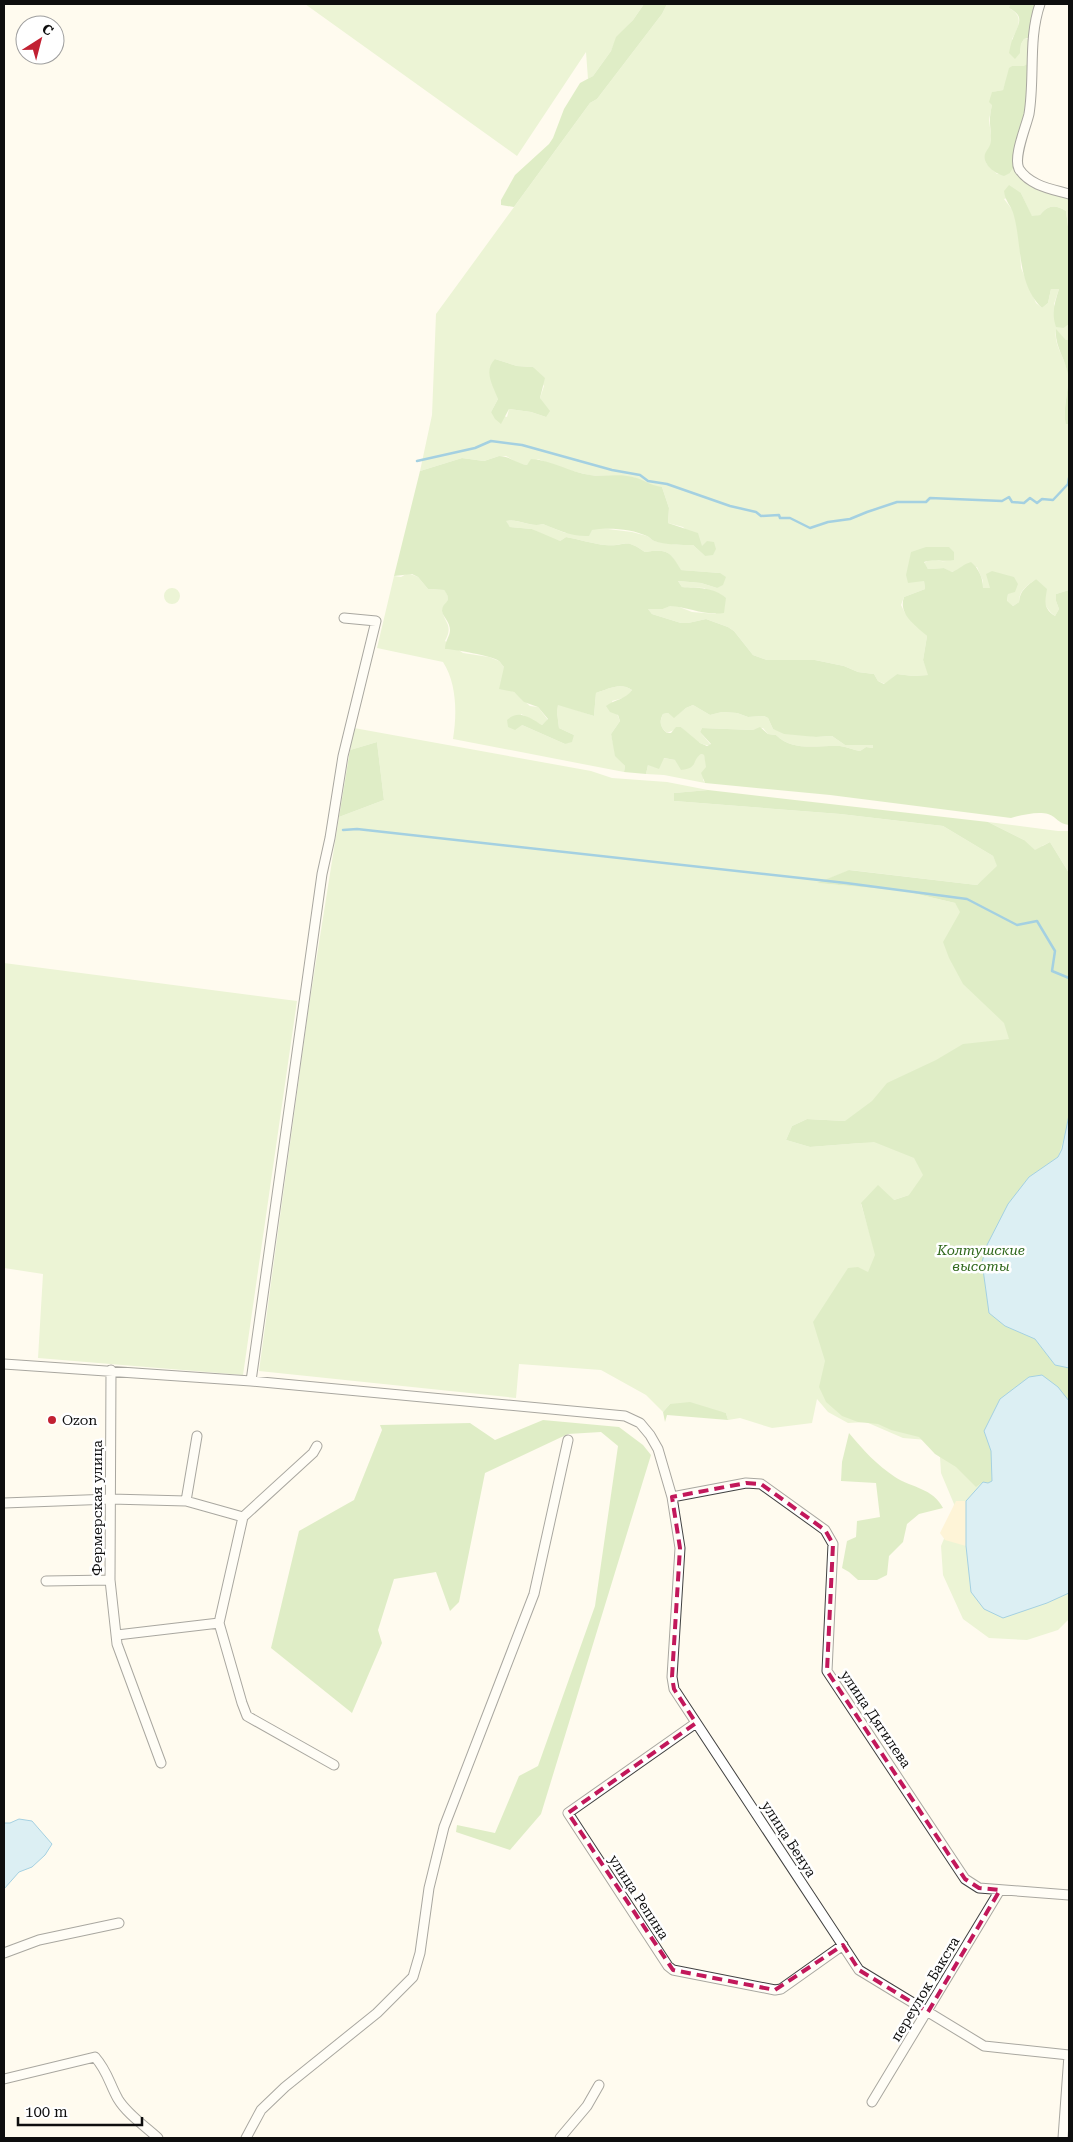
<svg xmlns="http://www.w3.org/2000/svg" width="1073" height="2142" font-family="'Roboto Serif',serif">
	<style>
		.green { fill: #d5ebb7; fill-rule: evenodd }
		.forest { fill: #b9dc96; fill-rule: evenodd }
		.sand { fill: #fceaba }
		.water { fill: #b2e1f8; stroke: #369cd1 }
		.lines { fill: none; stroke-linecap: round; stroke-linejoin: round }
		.stream { stroke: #369cd1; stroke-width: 2.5 }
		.minor-casing { stroke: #414141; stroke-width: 11 }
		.minor { stroke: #fff; stroke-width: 9 }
		.marked { fill: none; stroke: #c2185b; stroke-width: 4; stroke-dasharray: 10 6; stroke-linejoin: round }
		.poi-dot { fill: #c22132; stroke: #fff; stroke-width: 2 }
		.labels { text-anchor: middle; stroke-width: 5; stroke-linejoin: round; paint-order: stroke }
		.park-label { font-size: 14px; font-style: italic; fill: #30681c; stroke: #fff }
		.poi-label { font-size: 14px; fill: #0e0e0e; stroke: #fff; text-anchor: start }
		.street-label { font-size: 14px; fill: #0e0e0e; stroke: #fff }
	</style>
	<rect width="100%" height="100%" fill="#fffbef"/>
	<path class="green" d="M305,4H644L633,20L617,37L611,51L593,76L588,79L586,52L517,156Z
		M667,4H1010L1009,8C1024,16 1019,26 1012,39L1020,53L1021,44L1024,39H1029L1027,64L1024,67L1012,66L1003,90L993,92L992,105L989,120L992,143L985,156L986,163L997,174L1010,173L1014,167C1021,181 1034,191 1049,193C1056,194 1063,193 1069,197V234L1066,211C1055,204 1048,205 1040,215L1032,217L1021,193L1004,199L1014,212L1019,236L1021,268L1036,303L1042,308L1048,303L1051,289H1059L1054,304L1064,328L1069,324V339L1066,340L1056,330C1053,346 1067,360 1068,376C1069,390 1062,412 1066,423L1069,424V590L1056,594V601L1059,609L1055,616C1043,607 1041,593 1036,579C1027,586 1019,590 1019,602L1013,606L1007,602L1008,594L991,588H983V581L977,567L951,572L944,568L928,569L924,563L931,559L946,562L911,552L924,581L925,589L904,597L901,605L905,613L927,636L923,660L929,675L913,676L897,674L885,684L878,681L874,674L858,672L844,666L815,660H767L753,655L734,631L728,627L706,619L688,623H681L652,614L647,608L663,609L669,606H677L692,612L716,614L705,588L682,587L678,581L701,583L717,588L720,573L680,570C670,551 667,549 645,552C623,537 627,547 605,545C593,544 579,539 566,537L560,541L553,540L532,529L510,527L505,521C519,518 530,528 543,524L565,533L600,528L632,532L647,536L654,541L677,545H693L705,556L702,547L683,527L668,523L669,508L662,487H654L633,477L589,475L560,468L538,459L527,465L520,464L506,456H499L484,461L462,458L420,471L432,415L436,314L590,103L597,99L662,14ZM495,359L517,366L533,367L544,386L540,398L546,417L531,412L509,409L507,417L491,412L498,399Z
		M408,573L418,577L428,589L444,590C451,598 448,601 442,609C444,624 454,624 445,641L463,653L489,657L499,661L504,667L507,689L514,692L530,706L538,707L548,720L542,725L521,714L522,725L565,744L574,735L559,728L557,712L558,704L594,716L596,693C609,689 620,682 632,690L627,697L612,701L620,721L611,734L616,756L625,766L624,772L453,739C457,714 457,684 443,662L377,648L394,576L401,577Z
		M164 596a8 8 0 1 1 16 0a8 8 0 1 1-16 0Z
		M693,705L710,715L722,712L737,713L748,717L764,716L768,718L773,729L816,737L832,736L845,745H873V748L866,747L860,751C854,750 847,747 840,746C818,745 793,752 776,735L768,734L763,728L753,730L702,728L700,732L711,745C699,747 689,734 681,727L667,733C660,727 659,723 663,714L668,713L674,717L686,708Z
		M354,728L591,771L612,778L667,782L708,790L674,793V801L840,814L943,826L993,856L998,867L977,885L850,870L818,883L904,891L955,903L960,910L1024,840L988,822L1058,831H1069V873L1050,842L1042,846L1069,893V1619L1058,1630L1027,1640L989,1638L963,1619L943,1575L941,1546L953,1517L954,1504L941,1473L940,1457L927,1440L903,1438L866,1422L848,1423L828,1412L817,1399L812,1423L772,1428L740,1418L728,1420L726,1413L670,1404L663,1412L646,1395L601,1370L519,1364L516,1398L259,1371L308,1012L339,817L384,800L377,742L350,750ZM807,1119L845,1121L861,1143L810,1147L786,1140L792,1126ZM909,1195L876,1255L861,1204L894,1200Z
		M701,754L704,755L707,767L703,780L705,783L664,775L646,774L648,765L663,758L675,760Z
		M4,963L297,1001L243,1375L38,1358L43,1274L4,1268Z"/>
	<path class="forest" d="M644,4H667L662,14L597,99L590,103L514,207L501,205V200L515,175L549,144L553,138L564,109L580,83L593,76L611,51L616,37L633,20Z
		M1010,4H1039L1033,37L1024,39L1021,44L1020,53L1015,59L1009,53C1010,48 1011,42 1013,38C1018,24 1026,17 1009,8Z
		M1030,62L1027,103L1013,164L1014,167L1010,173L1004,176C996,174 982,165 985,154C987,149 991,146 991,140C991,125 988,122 992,105L989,102L992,92L1003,90L1009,68L1012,66H1024Z
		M1009,185L1021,193L1032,216L1040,215C1048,205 1055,204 1066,211L1069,234V324L1064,328L1056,327C1051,313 1055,302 1059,289H1051L1048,303L1042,308C1017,284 1022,246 1014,216C1012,206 1005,202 1004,191Z
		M1056,329L1066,340L1069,339V424H1066C1062,412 1069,390 1068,376C1066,359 1054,346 1056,329Z
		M495,359L517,366L533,367L545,378L540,398L550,411L546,417L531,412L509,409L501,424L495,419L491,412L498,399C493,386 483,371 495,359Z
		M499,456C510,456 516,463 527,465L531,459C551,460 570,472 590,475C605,477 619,473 633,477C643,479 651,486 662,487L669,508L668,523L698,533L702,546L707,541L714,542L716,549L713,555L705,556L693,545C681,545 665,545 654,541C652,540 649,537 647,536C633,529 607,527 592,530L589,536C572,537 558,530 543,524C530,528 519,518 506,521L510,527L532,529L560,541L566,537C579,539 593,544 605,545C628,547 623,537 645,552C667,549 670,551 681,570L720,573L726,577L723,585L717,588L701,583L678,581L682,587C697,588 714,587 726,598L724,613C705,616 688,607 670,606L663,609H648L652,614L681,623H688L706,619L728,627L734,631L753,655L767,660H815L844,666L858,672L874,674L878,681L884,684L897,674L913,676L928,675L923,660L927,636C915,625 898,614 904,597L925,589L924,581L908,583L906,575L911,552L926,547H949L954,552V560C943,562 934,558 924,562L928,569L944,568L952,572C960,569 963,564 971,562C979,569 983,578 983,588H990L986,574L992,571L1014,577L1018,584L1015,592L1008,594L1007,601L1013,606L1019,602C1020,590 1027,586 1036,579L1047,589C1045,602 1043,608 1055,616L1059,609L1056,601V594L1069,590V825C1058,824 1057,817 1048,814C1038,811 1021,815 1011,818L830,795L705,783L701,773L706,767L704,755L701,754C691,761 699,768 681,770L675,760L664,758L659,769L648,765L646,774L624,772L625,766L615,756L611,734L620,721L618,715L610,712L606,706C615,699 625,700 632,690C620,682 609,689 596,693L594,716L558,705L557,712L559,728L574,735L572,742L565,744L522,725L515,730L508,727L507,720C519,709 530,718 542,725L548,719L538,707L524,702L514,692L499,689L504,667C502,665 501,663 499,661C493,656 453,649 445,649C445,641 450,636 450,630C450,622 443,617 442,611C442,601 454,603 444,590L428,589L418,577L412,574L394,576L420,471L462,458L484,461ZM693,705L710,715L722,712L737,713L748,717L764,716L768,718L773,729L784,734L816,737L832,736L845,745H873V748L866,747L860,751C854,750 847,747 840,746C818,745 793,752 776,735L768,734L760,727L753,730L702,728L700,732L711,744L707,746L700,743L681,727H676L671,733H667C660,727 659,722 663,714L668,713L674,718L686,708Z
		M377,742L384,800L339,817L350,750Z
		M708,790L988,822L1024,840L1035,850L1050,842L1069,873L1068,1125L1058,1157L1029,1177L1005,1326L1035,1339L1055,1365L1069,1368V1401L984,1431L991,1451L992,1481L988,1483L983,1482L976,1487L956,1467L935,1454L919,1437L891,1430L878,1424L858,1422L842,1416L826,1402L819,1387L825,1361L813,1322L848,1268L858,1267L868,1272L875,1255L861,1203L878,1185L894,1200L909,1195L923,1175L914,1158L874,1142L810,1147L786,1140L792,1126L807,1119L845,1121L872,1101L887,1083L936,1060L963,1044L1009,1039L1004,1023L963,984L949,958L943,942L960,912L955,903L904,891L817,883L849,870L977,885L997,866L993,856L943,826L840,814L674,801V793Z
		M690,1402L726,1413L728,1420L667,1415L665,1422L663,1412L670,1404Z
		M543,1420L619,1427L643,1445L651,1455L541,1814L510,1850L456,1832L457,1825L495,1833L519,1776L538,1766L595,1606L618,1446L601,1432L568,1434L485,1473L459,1602L450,1611L436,1572L394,1579L378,1630L382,1643L352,1713L271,1648L299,1531L354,1500L382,1430L380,1425L470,1423L495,1440Z
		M849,1433C863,1450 877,1465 895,1477C912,1488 933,1488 943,1508L919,1514L907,1524L903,1542L889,1556L887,1575L877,1580H858L849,1572L842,1568L847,1541L856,1537L857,1521L880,1517L876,1483L841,1481L842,1462Z"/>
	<path class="sand" d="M956,1501H966V1546L945,1540L940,1533Z"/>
	<path class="water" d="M1069,1115V1368L1055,1365L1035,1339L1005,1326L989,1313L982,1262L987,1245L1008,1204L1029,1177L1058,1157L1062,1149Z
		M1042,1375L1058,1387L1069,1401V1593L1047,1603L1003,1618L984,1609L971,1592L966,1546V1501L983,1482L988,1483L992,1481L991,1451L984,1431L1000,1399L1029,1377Z
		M19,1819L32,1821L52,1844L45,1855L32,1867L19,1872L4,1889V1823H10Z"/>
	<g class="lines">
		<path class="stream" d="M417,461L475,448L491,441L522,445L612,470L640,475L648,481L667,484L730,506L756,512L761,516L779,515L780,518H790L810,528L828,522L850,519L867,512L897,502H926L930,498L1002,501L1009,497L1012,502L1024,503L1030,498L1037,503L1042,499L1053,500L1068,484L1069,478
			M343,830L357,829L846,883L967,899L1017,925L1037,921L1055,951L1052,971L1069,978"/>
		<g class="minor-casing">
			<path id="minor" d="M1040,4C1028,39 1035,77 1029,114C1026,127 1013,157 1019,169C1030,186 1052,189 1069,194
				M4,1364L251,1381L625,1416L640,1423L650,1435L658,1449L672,1497L680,1548L672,1677L674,1689L859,1970L984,2046L1069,2055
				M111,1370L110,1580L117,1644L161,1763
				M251,1381L322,874L330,838L343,756L376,621L344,618
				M672,1497L746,1483L761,1484L825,1530L833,1544L827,1671L965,1879L979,1888L1069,1895
				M186,1501L197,1436
				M4,1503L111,1499L186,1501L243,1517
				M243,1517L219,1623L242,1703L247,1716L334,1765
				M243,1517L313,1453L317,1446
				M46,1581L110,1580
				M117,1635L219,1623
				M696,1723L568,1813L668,1966L673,1970L775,1990L781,1989L843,1945
				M4,1953L39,1940L119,1923
				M4,2079L95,2057C108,2072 109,2083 118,2099C127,2114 145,2126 158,2138
				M872,2102L1000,1890
				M246,2138L261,2110L285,2087L377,2013L413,1977L420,1953L429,1888L444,1827L534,1594L568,1440
				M560,2138L587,2106L599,2085
				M1063,2138L1069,2055"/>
		</g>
		<use href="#minor" class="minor"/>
	</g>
	<path d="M0 0H1073V2142H0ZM746,1483L761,1484L825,1530L833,1544L827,1671L965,1879L979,1888L1000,1890L928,2012L859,1970L843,1945L775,1990L673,1970L568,1813L696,1723L674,1689L672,1677L680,1548L672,1497Z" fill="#fffbef" fill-opacity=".55" fill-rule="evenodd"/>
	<path class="marked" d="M746,1483L761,1484L825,1530L833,1544L827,1671L965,1879L979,1888L1000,1890L928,2012L859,1970L843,1945L775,1990L673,1970L568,1813L696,1723L674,1689L672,1677L680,1548L672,1497Z"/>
	<circle class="poi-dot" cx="52" cy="1420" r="5"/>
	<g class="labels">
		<g class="park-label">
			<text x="981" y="1255">Колтушские<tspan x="981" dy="16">высоты</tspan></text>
		</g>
		<g class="poi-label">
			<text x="62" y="1425">Ozon</text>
		</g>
		<g class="street-label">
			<text transform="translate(97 1508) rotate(-90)" y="5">Фермерская улица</text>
			<text transform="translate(876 1719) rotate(56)" y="5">улица Дягилева</text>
			<text transform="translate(789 1839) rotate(57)" y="5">улица Бенуа</text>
			<text transform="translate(639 1897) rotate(57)" y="5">улица Репина</text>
			<text transform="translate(925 1989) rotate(-59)" y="5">переулок Бакста</text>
		</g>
	</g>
	<rect width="1073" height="2142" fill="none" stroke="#0e0e0e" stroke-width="10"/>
	<g transform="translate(40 40) rotate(36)"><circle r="24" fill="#ffffff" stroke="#9f9f9f"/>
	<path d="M0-4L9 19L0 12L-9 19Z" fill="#c22132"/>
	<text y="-8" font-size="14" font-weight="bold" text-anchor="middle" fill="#0e0e0e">С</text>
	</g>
	<path d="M18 2117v8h124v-8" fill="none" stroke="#0e0e0e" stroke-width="2.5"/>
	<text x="25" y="2117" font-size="15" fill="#0e0e0e" stroke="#ffffff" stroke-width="4" paint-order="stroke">100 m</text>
</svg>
